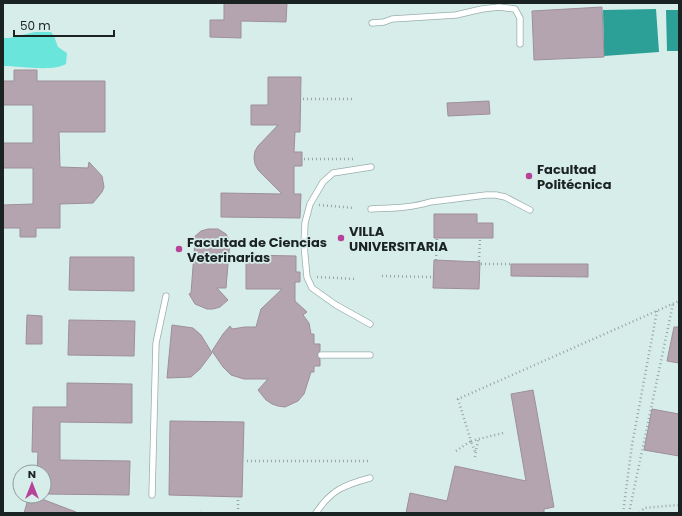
<svg xmlns="http://www.w3.org/2000/svg" width="682" height="516" font-family="Poppins,sans-serif">
	<style>
		.green { fill: #6ae5db }
		.water { fill: #2c9f97 }
		.building { fill: #b4a4af; stroke: #9e8f99 }
		.lines { fill: none; stroke-linecap: round; stroke-linejoin: round }
		.service-casing { stroke: #99aeac; stroke-width: 7 }
		.path { stroke: #95a6a4; stroke-width: 2.5; stroke-dasharray: 1 3; stroke-linecap: butt }
		.service { stroke: #fff; stroke-width: 5.5 }
		.poi-dot { fill: #b74299; stroke: #d7edea; stroke-width: 1.5 }
		.labels { text-anchor: middle; stroke-width: 3.5; stroke-linejoin: round; paint-order: stroke }
		.poi-label { font-size: 13px; font-weight: bold; fill: #1b2322; stroke: #d7edea; text-anchor: start }
	</style>
	<rect width="100%" height="100%" fill="#d7edea"/>
	<path class="green" d="M35,32H51L54,36L58,47L67,53L66,64C53,72 20,66 3,66V38H9Z"/>
	<path class="water" d="M656,9L659,52L604,56L603,10Z
		M666,10H679V51H667Z"/>
	<path class="building" d="M224,3H287L286,22L241,21V38L210,37V20H224Z
		M602,7L604,57L534,60L532,11Z
		M14,70H37V81H105V132H59L60,167L88,168L89,162L102,176L104,187L102,192L93,203L60,204V228H36V237H20V228H3V205L33,204V168H3V143H33V105H3V81H14Z
		M268,77H301L300,132H295L294,152H302V166H294V194H301L300,218L221,217V193L282,194L258,170L255,164L254,158L255,151L258,146L278,125H251V105H268Z
		M489,101L490,114L448,116L447,103Z
		M434,214H477V223H493V238H434Z
		M208,229H218L226,234L230,241L226,288H217L228,300L220,307L213,309H207L195,304L189,294L191,293L195,241L193,238L201,231Z
		M246,255L296,256V272H300V282H295V301L307,312L303,315L309,323L311,334H314V344H320V351L317,355L320,359V366H314V372H311L304,394L298,401L285,407L278,406L272,404L266,400L258,390L268,379H244L231,375L223,367L212,351L223,334L230,326L232,329L245,327H256L261,309L282,289H246Z
		M70,257H134V291L69,290Z
		M434,260L480,262L479,289L433,288Z
		M511,264H588V277L511,276Z
		M27,315L42,316V344H26Z
		M69,320L135,321L134,356L68,355Z
		M172,325L193,328L201,335L212,353L200,369L191,377L167,378Z
		M674,327H679V363L667,361Z
		M67,383L132,384V423L60,422V460L130,461L129,495L44,494V472H37L38,452H32L33,407H67Z
		M533,390L554,507L544,509V513H406L410,493L447,501L455,466L526,481L511,394Z
		M652,409L679,414V456L644,450Z
		M170,421L244,422L242,497L169,495Z
		M29,496H34L76,512V513H24Z"/>
	<g class="lines">
		<g class="service-casing">
			<path id="service" d="M372,23L384,22L392,19L456,15L482,9L499,7L515,9L520,18V44
				M371,209C391,208 411,208 430,202L486,195H496L505,197L530,210
				M370,324L336,305L312,288L307,277L304,245L305,223L310,204L323,182L333,173L371,167
				M321,355H370
				M152,495L156,343L166,296
				M316,513C331,490 344,485 370,478"/>
		</g>
		<path class="path" d="M303,99H355
			M304,159H354
			M319,205L355,208
			M436,260L437,239
			M479,261L480,240
			M481,264H510
			M382,276L431,277
			M317,277L356,279
			M503,433L471,441L458,399L679,301
			M456,451L471,441L476,454
			M475,457L478,440
			M247,461H370
			M200,513L202,512
			M238,513V498
			M623,513L632,445L657,311
			M629,513L673,304
			M640,513L644,508L678,505"/>
		<use href="#service" class="service"/>
	</g>
	<g class="poi-dot">
		<circle cx="529" cy="176" r="4"/>
		<circle cx="341" cy="238" r="4"/>
		<circle cx="179" cy="249" r="4"/>
	</g>
	<g class="labels">
		<g class="poi-label">
			<text x="537" y="174">Facultad<tspan x="537" dy="15">Politécnica</tspan></text>
			<text x="349" y="236">VILLA<tspan x="349" dy="15">UNIVERSITARIA</tspan></text>
			<text x="187" y="247">Facultad de Ciencias<tspan x="187" dy="15">Veterinarias</tspan></text>
		</g>
	</g>
	<rect width="682" height="516" fill="none" stroke="#1b2322" stroke-width="8"/>
	<g transform="translate(32 484)"><circle r="19" fill="#d7edea" stroke="#8c9c9a"/>
	<path d="M0-3L7 15L0 10L-7 15Z" fill="#b74299"/>
	<text y="-6" font-size="11" font-weight="bold" text-anchor="middle" fill="#1b2322">N</text>
	</g>
	<path d="M14 30v6h100v-6" fill="none" stroke="#1b2322" stroke-width="2"/>
	<text x="20" y="30" font-size="12" fill="#1b2322" stroke="#d7edea" stroke-width="3" paint-order="stroke">50 m</text>
</svg>
